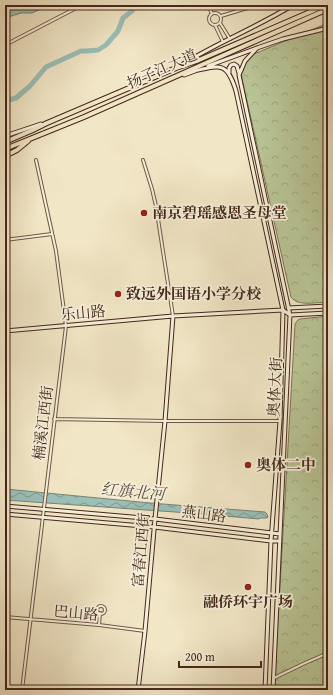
<svg xmlns="http://www.w3.org/2000/svg" width="333" height="695" font-family="'Gentium Book Plus','Noto Serif SC',serif">
	<style>
		.forest { fill: url(#forest-crowns); stroke: #7e7658 }
		.water { fill: url(#water-waves); stroke: #788378 }
		.lines { fill: none; stroke-linecap: round; stroke-linejoin: round }
		.river { stroke: #9bbfb7; stroke-width: 5 }
		.street-casing { stroke: #6f5845; stroke-width: 4 }
		.secondary-casing { stroke: #44281a; stroke-width: 5 }
		.highway-casing { stroke: #44281a; stroke-width: 6 }
		.street { stroke: #f6efda; stroke-width: 2 }
		.secondary { stroke: #f6efda; stroke-width: 3 }
		.highway { stroke: #f1e6c6; stroke-width: 4 }
		.poi-dot { fill: #8f2418; stroke: #f6efda; stroke-width: 1.5 }
		.labels { text-anchor: middle; stroke-width: 3.5; stroke-linejoin: round; paint-order: stroke }
		.street-label { font-size: 15px; fill: #44281a; stroke: #f6efda }
		.poi-label { font-size: 15px; font-weight: bold; fill: #44281a; stroke: #f6efda; text-anchor: start }
		.water-label { font-size: 16px; font-style: italic; fill: #5a4e41; stroke: #f6efda }
	</style>
	<defs>
		<pattern id="forest-crowns" width="20" height="18" patternUnits="userSpaceOnUse"><rect width="20" height="18" fill="#b9c596"/><path d="M2 6a3 3 0 1 1 6 0M12 15a3 3 0 1 1 6 0" fill="none" stroke="#a0a981"/></pattern>
		<pattern id="water-waves" width="16" height="10" patternUnits="userSpaceOnUse"><rect width="16" height="10" fill="#9bbfb7"/><path d="M0 5q4-4 8 0t8 0" fill="none" stroke="#809b94"/></pattern>
	</defs>
	<rect width="100%" height="100%" fill="#f1e6c6"/>
	<filter id="stains"><feTurbulence type="fractalNoise" baseFrequency=".005" numOctaves="4"/><feColorMatrix values="0 0 0 0 .2 0 0 0 0 .09 0 0 0 0 .02 0 0 0 .5 -.17"/></filter>
	<radialGradient id="worn" r=".72"><stop offset=".6" stop-color="#630" stop-opacity="0"/><stop offset="1" stop-color="#630" stop-opacity=".3"/></radialGradient>
	<path class="forest" d="M328,23V302C317,302 298,307 291,297L241,74L247,60L254,54Z
		M328,316V690H274L295,325C296,322 297,320 300,319Z"/>
	<path class="water" d="M15,5H50L32,13H21L5,18V12Z
		M5,489L150,503L265,512L267,514L268,517L267,518H260L259,519L203,514L5,500Z"/>
	<g class="lines">
		<path class="river" d="M5,101L16,98L30,86L46,67L81,51H87L98,50L106,45L118,31L123,18L132,11L137,5"/>
		<g class="street-casing">
			<path id="street" d="M208,5L212,14
				M209 19a6 6 0 1 1 12 0a6 6 0 1 1-12 0Z
				M221,16L244,9L261,5
				M220,23L230,39
				M215,25L223,42
				M5,45L82,5
				M143,160L152,189L156,206L173,316
				M5,240L52,234
				M54,419L165,421H280
				M97 610a4 4 0 1 1 8 0a4 4 0 1 1-8 0Z
				M5,617L99,625L145,631
				M99,625L100,613
				M274,678L303,664L328,653
				M22,690L66,326L56,251L36,160"/>
		</g>
		<g class="secondary-casing">
			<path id="secondary" d="M257,48L245,61L239,75L290,315L273,690
				M183,64C219,42 257,27 293,5
				M208,66L257,48L283,39L328,28
				M194,71C221,65 227,62 236,91L283,310L280,421L271,541L265,690
				M229,73V68L231,65L234,64L237,66L239,73
				M184,75L195,71
				M5,136L41,124
				M288,308L328,306
				M5,331L173,316L283,310L290,315L328,313
				M5,506L155,519L280,534
				M5,514L154,527L271,541H280
				M138,690L145,631L155,519L165,421L173,316"/>
		</g>
		<g class="highway-casing">
			<path id="highway" d="M5,142L33,130L47,123L176,68L199,60L326,5
				M5,149L84,117L328,9
				M5,156L17,150L28,141"/>
		</g>
		<use href="#street" class="street"/>
		<use href="#secondary" class="secondary"/>
		<use href="#highway" class="highway"/>
	</g>
	<g class="poi-dot">
		<circle cx="144" cy="213" r="4"/>
		<circle cx="118" cy="294" r="4"/>
		<circle cx="248" cy="465" r="4"/>
		<circle cx="248" cy="587" r="4"/>
	</g>
	<g class="labels">
		<g class="street-label">
			<text transform="translate(162 69) rotate(-24)" y="5">扬子江大道</text>
			<text transform="translate(83 313) rotate(-5)" y="5">乐山路</text>
			<text transform="translate(275 387) rotate(-87)" y="5">奥体大街</text>
			<text transform="translate(43 423) rotate(-83)" y="5">楠溪江西街</text>
			<text transform="translate(204 514) rotate(7)" y="5">燕山路</text>
			<text transform="translate(141 550) rotate(-85)" y="5">富春江西街</text>
			<text transform="translate(76 613) rotate(5)" y="5">巴山路</text>
		</g>
		<g class="poi-label">
			<text x="152" y="218">南京碧瑶感恩圣母堂</text>
			<text x="126" y="299">致远外国语小学分校</text>
			<text x="256" y="470">奥体二中</text>
			<text x="248" y="607" text-anchor="middle">融侨环宇广场</text>
		</g>
		<g class="water-label">
			<text transform="translate(133 491) rotate(5)" y="6">红旗北河</text>
		</g>
	</g>
	<rect width="333" height="695" fill="none" stroke="#f1e6c6" stroke-width="20"/>
	<rect x="6" y="6" width="321" height="683" fill="none" stroke="#44281a" stroke-width="2"/>
	<rect x="10" y="10" width="313" height="675" fill="none" stroke="#44281a"/>
	<path d="M179 661v6h82v-6" fill="none" stroke="#44281a" stroke-width="2"/>
	<text x="185" y="661" font-size="12" fill="#44281a" stroke="#f6efda" stroke-width="3" paint-order="stroke">200 m</text>
	<rect width="100%" height="100%" filter="url(#stains)"/>
	<rect width="100%" height="100%" fill="url(#worn)"/>
</svg>
